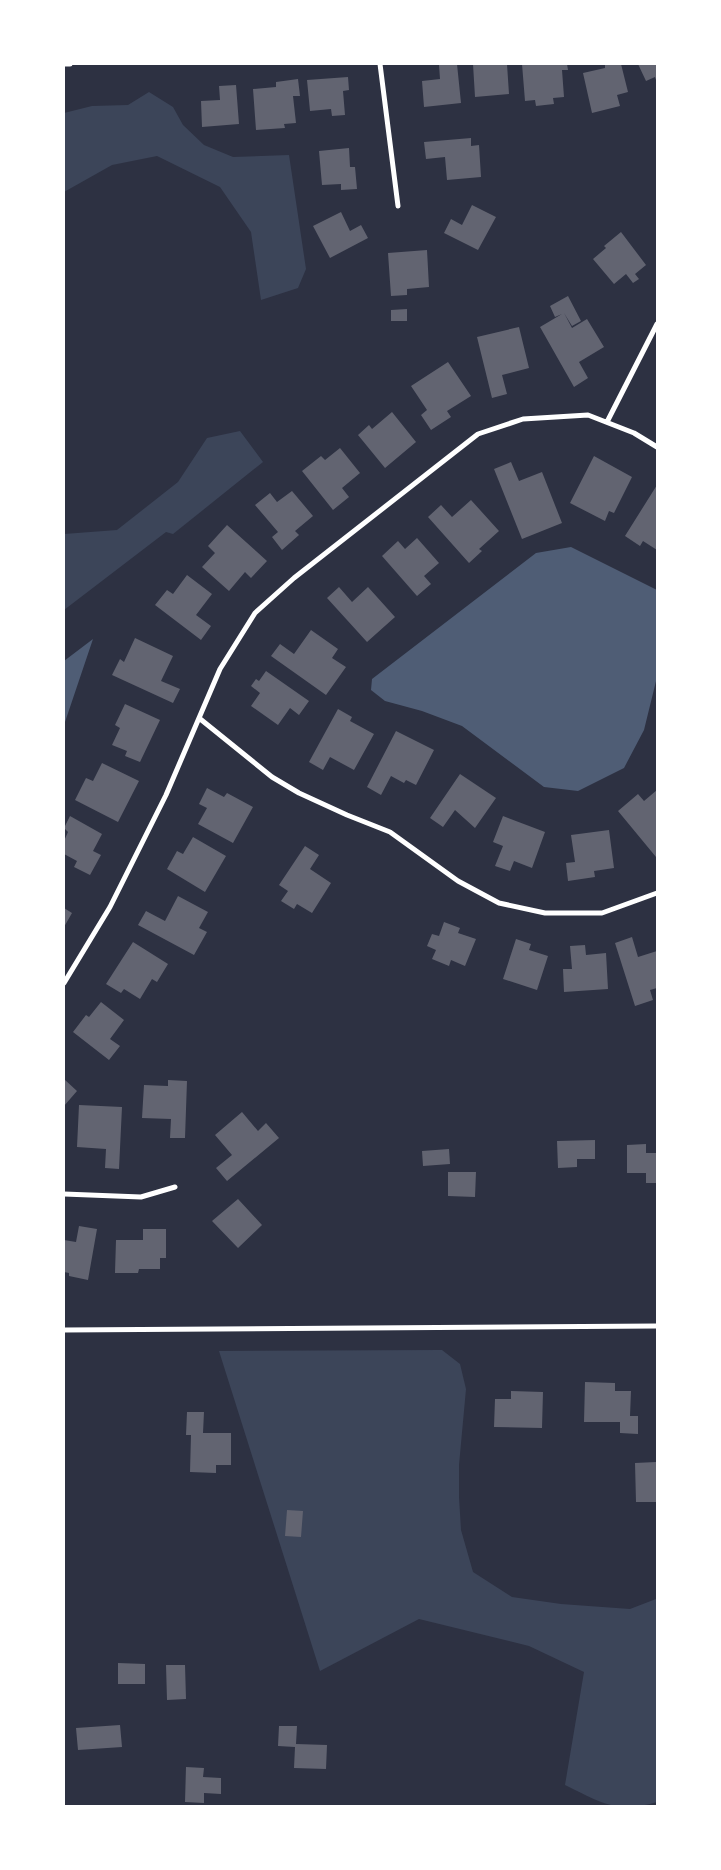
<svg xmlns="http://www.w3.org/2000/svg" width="721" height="1870" font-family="'Sofia Sans Condensed',sans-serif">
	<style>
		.green { fill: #3c4559 }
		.water { fill: #4f5d75 }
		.building { fill: #626471 }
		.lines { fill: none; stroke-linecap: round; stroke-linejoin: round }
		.minor { stroke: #fff; stroke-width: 5 }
	</style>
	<rect width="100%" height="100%" fill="#2d3142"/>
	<path class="green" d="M149,92L173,107L183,125L204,145L233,157L289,155L306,269L298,288L261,300L251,232L220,187L157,156L112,165L64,192V113L92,106L128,105Z
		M240,431L263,462L173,534L166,532L64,610V534L117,530L178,482L207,438Z
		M442,1350L460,1364L466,1389L459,1465V1497L461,1530L473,1572L512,1597L561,1604L630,1609L656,1599L657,1802C616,1814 600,1802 565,1785L584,1672L529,1646L419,1619L320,1671L219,1351Z"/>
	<path class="water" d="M571,547L657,590V677L644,730L624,768L578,791L544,787L462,726L422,711L385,701L371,690L372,679L536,553Z
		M93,639L65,722L64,725V661Z"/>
	<path class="building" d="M457,64L461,103L424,107L422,81L440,79L439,65Z
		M473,64H507L509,94L475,97Z
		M522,64H567L568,70H562L564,97L553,98L554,104L536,106L535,100L525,101Z
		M605,64H621L628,92L617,95L620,106L592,113L583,73L605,68Z
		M638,64H657V83L655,77L646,81Z
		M348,77L349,90L343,91L345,115L332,116L331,109L310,111L307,80Z
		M298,79L300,96H293L296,123L284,124L285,128L256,130L253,89L276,87V82Z
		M236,85L239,124L202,127L201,101L220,100L219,86Z
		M471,138V146L479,145L481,177L447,180L445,157L426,159L424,142Z
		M349,148L350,167H355L357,189L341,190V184L322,185L319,151Z
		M472,205L496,217L478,250L444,233L451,219L462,225Z
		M341,212L350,231L361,225L368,238L330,258L313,226Z
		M621,232L646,265L635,274L639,279L633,283L626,274L614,284L593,259L606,248L604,246Z
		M427,250L429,287L407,289V295L391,296L388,253Z
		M568,296L581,321L572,326L564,313L572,328L587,319L604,347L579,362L588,378L574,387L540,327L562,314L555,317L550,306Z
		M407,309V321H391V310Z
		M519,327L529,368L502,375L507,394L492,398L477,337Z
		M448,362L471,396L447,411L451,417L431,430L421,415L427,410L411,386Z
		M392,412L416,442L385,468L358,435L369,425L372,429Z
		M340,448L360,473L342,488L349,497L333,510L302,471L321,456L325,460Z
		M594,456L632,477L614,513L609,511L605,521L570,503Z
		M511,462L519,481L542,472L562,523L522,539L494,469Z
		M657,485V550L643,541L640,546L625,536Z
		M292,491L313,516L295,531L299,535L282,550L272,537L278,532L255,505L270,493L277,502Z
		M471,500L499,531L479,549L482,551L469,563L428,517L441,505L452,517Z
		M227,525L267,561L251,578L245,572L229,591L202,567L215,553L208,546Z
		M417,538L439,563L424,576L431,584L417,596L382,556L398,541L405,549Z
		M187,575L212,594L196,615L211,626L201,640L155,605L167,590L173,594Z
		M339,587L352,602L368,587L395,617L367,642L327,598Z
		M311,630L338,649L332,658L346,667L326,695L271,656L280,644L294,654Z
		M135,638L173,656L161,681L180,689L173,703L112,675L120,659L124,662Z
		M266,671L309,701L299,715L290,708L278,725L251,706L260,693L251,686L256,679L259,681Z
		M125,704L160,720L140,762L125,756L127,751L112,745L120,728L115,725Z
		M338,709L352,717L350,721L374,734L354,770L330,757L323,770L309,762Z
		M396,731L434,750L416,785L406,780L404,783L391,776L381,795L367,787Z
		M102,763L139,781L118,822L75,800L86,778L93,781Z
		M460,774L496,798L475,828L455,810L443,827L430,818Z
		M207,788L224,797L227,793L253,807L233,843L198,824L207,808L199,804Z
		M657,790V857H656L618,811L638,794L644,801Z
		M70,816L102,834L93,851L101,855L90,875L74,867L77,861L64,854V841L68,832L64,828Z
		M503,816L545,832L532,868L514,861L510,871L495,866L503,846L493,842Z
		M609,830L614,868L594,871L595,877L568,881L566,863L575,862L571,835Z
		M193,837L226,856L205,892L167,869L177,851L183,854Z
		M305,846L319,855L310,869L331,883L312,913L297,904L294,909L281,901L288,891L279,885Z
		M178,896L208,912L199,928L207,932L194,955L138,925L146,911L165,921Z
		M64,908L72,913L64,927Z
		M444,922L460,928L458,933L476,939L465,966L451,960L449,966L432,959L436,950L427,946L432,934L439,936Z
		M632,937L638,957L657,951V988L650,990L653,1000L635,1006L615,943Z
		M516,939L531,944L529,950L548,956L537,990L503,979Z
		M133,942L168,964L157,982L152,979L140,999L124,989L121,993L106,984Z
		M585,945L586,955L606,953L608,989L564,992L563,969H572L570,946Z
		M101,1002L124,1020L110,1039L120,1046L109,1060L73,1032L86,1015L89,1017Z
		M64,1079L77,1091L64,1106Z
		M168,1080L187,1081L185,1138H170L171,1119L142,1118L144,1085L168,1086Z
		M79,1105L122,1107L119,1169L105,1168L106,1149L77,1147Z
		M242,1112L258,1131L266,1123L279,1138L227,1181L216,1168L232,1155L215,1135Z
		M595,1140V1159H577V1167L558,1168L557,1141Z
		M646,1144V1153H657V1183H646V1173H627V1145Z
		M449,1149L450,1164L423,1166L422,1151Z
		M448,1172H476L475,1197L448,1196Z
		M238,1199L262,1225L238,1248L212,1221Z
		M79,1226L97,1229L88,1280L69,1276V1273L64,1272V1240L76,1242Z
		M143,1229H166V1258H160V1269H139L138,1273H115L116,1240H143Z
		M585,1382L615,1383V1391H631L630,1416H638V1434L620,1433V1422H584Z
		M511,1391L543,1392L542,1428L494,1427L495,1399H511Z
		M187,1412H204L203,1433H231V1465H216V1473L190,1472L191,1435H186Z
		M656,1462L657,1502H636L635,1463Z
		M287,1510L303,1511L301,1537L285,1536Z
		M118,1663L145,1664V1684H118Z
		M166,1665H185L186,1699L167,1700Z
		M120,1725L122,1747L78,1750L76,1728Z
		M279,1726H297L296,1744L327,1745L326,1769L294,1768L295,1747L278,1746Z
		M186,1767L204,1768L203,1777L221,1778V1794L204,1793V1803L185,1802Z"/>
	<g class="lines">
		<path class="minor" d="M64,64H70
			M380,64L398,206
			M607,422L657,324
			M199,718L272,777L299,793L347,815L390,832L458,881L499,903L545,913H602L657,893
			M64,983L110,907L166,795L220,669L255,613L294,578L478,434L523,419L588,415L634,433L657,447
			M64,1194L141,1197L175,1187
			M64,1330L657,1326"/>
	</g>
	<rect width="721" height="1870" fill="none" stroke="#ffffff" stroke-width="130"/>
</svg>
